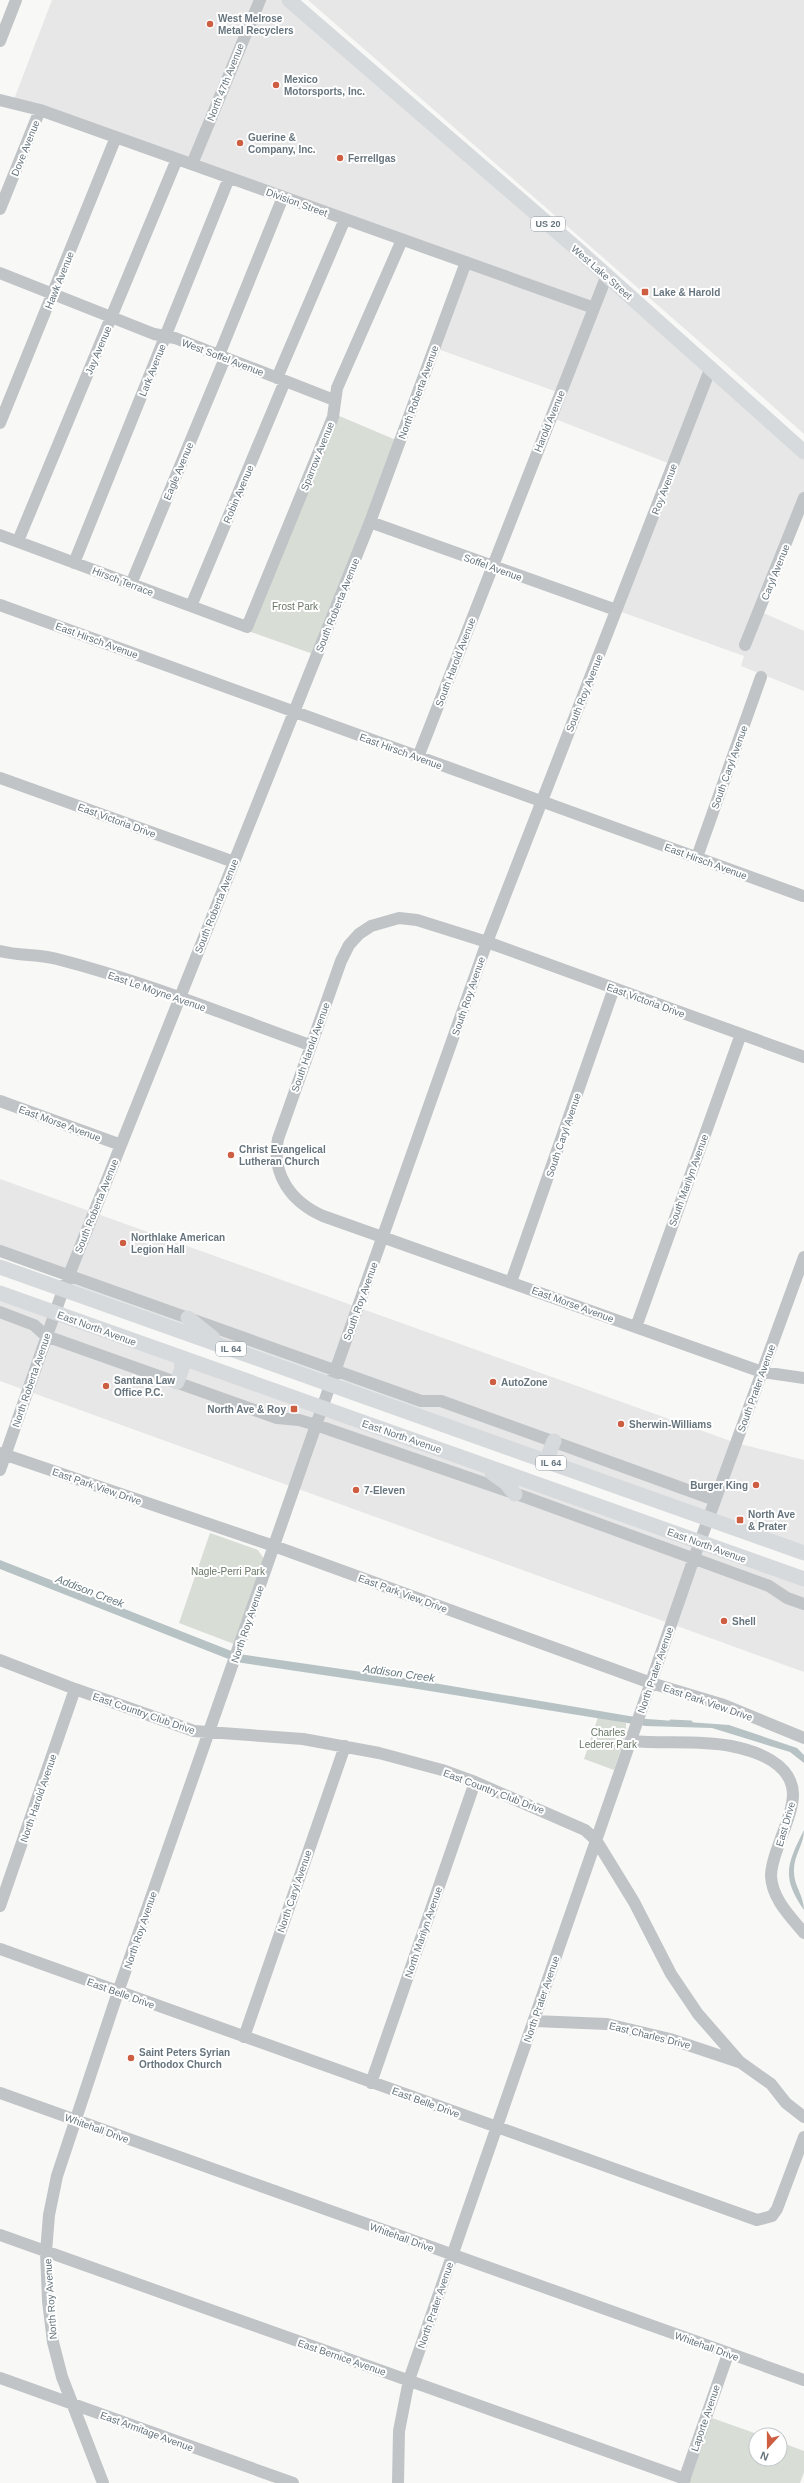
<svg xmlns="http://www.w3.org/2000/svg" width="804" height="2483" font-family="Arial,sans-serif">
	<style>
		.built { fill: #e6e7e6 }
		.green { fill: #d8ddd6 }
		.water { fill: #b7c2c5 }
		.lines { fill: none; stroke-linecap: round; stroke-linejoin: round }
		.stream { stroke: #b7c2c5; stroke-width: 3 }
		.minor { stroke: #c0c4c7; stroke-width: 12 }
		.major { stroke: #d6dadd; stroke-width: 15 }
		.poi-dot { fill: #cd5e41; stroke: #fff; stroke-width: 1.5 }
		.labels { text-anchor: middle; stroke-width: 4; stroke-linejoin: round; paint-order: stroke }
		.shield { fill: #fff; stroke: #949ea4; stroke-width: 1 }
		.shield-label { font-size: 9px; font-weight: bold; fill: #66747d }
		.poi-label { font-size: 10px; font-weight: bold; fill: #66747d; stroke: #fff; text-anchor: start }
		.street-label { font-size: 10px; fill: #66747d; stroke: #fff }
		.park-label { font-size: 10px; fill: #687665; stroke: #fff }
		.water-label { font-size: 11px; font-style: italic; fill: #67797f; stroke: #fff }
	</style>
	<rect width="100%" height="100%" fill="#f8f8f6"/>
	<path class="built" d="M52,0H289L804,452V498L759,611L804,631V691L741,666L744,656L616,610L673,465L550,417L560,393L435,348L466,263L13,102Z
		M308,0H804V434L740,377Z
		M0,1179L736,1443L804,1460V1553L63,1290L68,1276L0,1251Z
		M0,1293L804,1579V1672L0,1381Z"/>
	<path class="green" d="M337,415L396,440L313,654L248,631Z
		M210,1533L258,1550L264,1559L234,1644L179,1623Z
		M598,1717L626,1723V1735L614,1770L584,1759Z
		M712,2418L760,2435H756V2459H780V2442L804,2451V2472L800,2483H689Z"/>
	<path class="water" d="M0,1560L239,1654L410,1679L647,1719L729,1725L797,1748L804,1755V1763L790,1752L712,1728L646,1726L411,1688L236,1662L0,1569Z
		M804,1830C804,1845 793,1856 794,1872C794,1886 804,1896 804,1910C781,1877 787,1864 804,1830Z"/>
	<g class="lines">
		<path class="stream" d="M671,1721L691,1722"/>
		<path class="minor" d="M0,41L16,0
			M0,100L40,110L594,308
			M192,164L260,0
			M0,209L40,110
			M0,273L154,334L175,338L334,400
			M219,355L283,197
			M277,378L345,219
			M0,423L116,137
			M370,522L616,610
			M0,535L247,627L333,417L337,388L402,240
			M18,541L177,159
			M74,563L229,178
			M131,584L225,358
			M0,605L803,896
			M191,606L285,381
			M745,645L804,498
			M418,757L607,275
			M0,778L234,862
			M697,857L761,677
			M0,951C19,956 39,954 57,959C143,981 226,1015 310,1045
			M804,1057L487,942L417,920L399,918L371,926L359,934L349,945L341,961L278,1139C271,1174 291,1202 323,1216L762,1372L804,1378
			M0,1101L121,1145
			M0,1251L421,1401H441L715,1500
			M511,1282L614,988
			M0,1312L34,1325L46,1336L277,1418L299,1420L316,1425L525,1497L769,1586L787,1598L804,1604
			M636,1327L741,1034
			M0,1453L274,1546L651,1683L724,1705L804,1738
			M0,1470L63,1290L370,522L466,262
			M0,1660L75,1689L194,1731L303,1739L379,1753L442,1770L475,1782L585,1830L596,1840L634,1902L671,1974L698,2014L740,2062L771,2084L786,2103L804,2117
			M631,1741C664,1744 698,1740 731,1746C756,1751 792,1763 793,1794C793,1809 786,1824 781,1838C777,1850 771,1863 771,1876C772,1899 791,1917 804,1933
			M0,1906L75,1689
			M0,1949L757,2220L772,2216L777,2209L804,2137
			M534,2021L607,2024L670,2039L739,2062
			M244,2037L345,1746
			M371,2083L475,1782
			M0,2093L804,2380
			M0,2235L685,2479
			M0,2378L293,2483
			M103,2483L62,2377L53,2342L48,2301L46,2252L49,2215L57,2176L118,1992L322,1408L487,942L711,367
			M398,2483L399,2431L409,2380L694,1558L804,1257
			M683,2483L728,2354"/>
		<path class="major" d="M289,0L576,248L804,452
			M0,1267L804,1553
			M0,1293L804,1579
			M188,1318L213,1338
			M177,1382L182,1368L181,1358
			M546,1461L554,1441
			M492,1473L506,1483L515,1494"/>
	</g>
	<g class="poi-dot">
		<circle cx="210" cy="24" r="4"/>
		<circle cx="276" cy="85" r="4"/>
		<circle cx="240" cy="143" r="4"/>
		<circle cx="340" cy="158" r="4"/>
		<rect x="641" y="288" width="8" height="8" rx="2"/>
		<circle cx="231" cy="1155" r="4"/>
		<circle cx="123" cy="1243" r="4"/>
		<circle cx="493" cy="1382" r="4"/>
		<circle cx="106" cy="1386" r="4"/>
		<rect x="290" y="1405" width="8" height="8" rx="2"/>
		<circle cx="621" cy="1424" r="4"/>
		<circle cx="756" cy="1485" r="4"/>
		<circle cx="356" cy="1490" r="4"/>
		<rect x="736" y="1516" width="8" height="8" rx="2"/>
		<circle cx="724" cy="1621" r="4"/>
		<circle cx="131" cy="2058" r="4"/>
	</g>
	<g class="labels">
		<g class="shield">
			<rect x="531" y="217" width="34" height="14" rx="3"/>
			<rect x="216" y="1342" width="30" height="14" rx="3"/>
			<rect x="536" y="1456" width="30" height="14" rx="3"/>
		</g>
		<g class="shield-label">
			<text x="548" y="227">US 20</text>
			<text x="231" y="1352">IL 64</text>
			<text x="551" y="1466">IL 64</text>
		</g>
		<g class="poi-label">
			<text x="218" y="22">West Melrose<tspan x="218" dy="12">Metal Recyclers</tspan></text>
			<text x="284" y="83">Mexico<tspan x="284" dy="12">Motorsports, Inc.</tspan></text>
			<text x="248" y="141">Guerine &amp;<tspan x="248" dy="12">Company, Inc.</tspan></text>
			<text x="348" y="162">Ferrellgas</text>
			<text x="653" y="296">Lake &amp; Harold</text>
			<text x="239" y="1153">Christ Evangelical<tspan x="239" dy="12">Lutheran Church</tspan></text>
			<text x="131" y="1241">Northlake American<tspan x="131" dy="12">Legion Hall</tspan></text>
			<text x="114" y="1384">Santana Law<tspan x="114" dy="12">Office P.C.</tspan></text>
			<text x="501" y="1386">AutoZone</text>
			<text x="286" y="1413" text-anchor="end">North Ave &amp; Roy</text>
			<text x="629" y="1428">Sherwin-Williams</text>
			<text x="748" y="1489" text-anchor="end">Burger King</text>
			<text x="364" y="1494">7-Eleven</text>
			<text x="748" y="1518">North Ave<tspan x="748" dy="12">&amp; Prater</tspan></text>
			<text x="732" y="1625">Shell</text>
			<text x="139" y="2056">Saint Peters Syrian<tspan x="139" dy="12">Orthodox Church</tspan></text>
		</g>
		<g class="street-label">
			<text transform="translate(225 82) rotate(-68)" y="4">North 47th Avenue</text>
			<text transform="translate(25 148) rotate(-68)" y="4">Dove Avenue</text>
			<text transform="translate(297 202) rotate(20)" y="4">Division Street</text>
			<text transform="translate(602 272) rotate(41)" y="4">West Lake Street</text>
			<text transform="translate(59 280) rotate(-68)" y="4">Hawk Avenue</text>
			<text transform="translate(98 350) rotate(-67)" y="4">Jay Avenue</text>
			<text transform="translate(223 357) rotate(21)" y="4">West Soffel Avenue</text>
			<text transform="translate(152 370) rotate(-68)" y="4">Lark Avenue</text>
			<text transform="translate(418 392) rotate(-70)" y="4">North Roberta Avenue</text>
			<text transform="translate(549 421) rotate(-68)" y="4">Harold Avenue</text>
			<text transform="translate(317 456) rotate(-68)" y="4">Sparrow Avenue</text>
			<text transform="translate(178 471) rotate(-67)" y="4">Eagle Avenue</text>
			<text transform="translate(664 489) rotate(-69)" y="4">Roy Avenue</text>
			<text transform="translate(238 494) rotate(-67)" y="4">Robin Avenue</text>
			<text transform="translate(493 567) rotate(20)" y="4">Soffel Avenue</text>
			<text transform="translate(775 572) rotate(-68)" y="4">Caryl Avenue</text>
			<text transform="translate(123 581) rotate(21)" y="4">Hirsch Terrace</text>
			<text transform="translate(337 605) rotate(-68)" y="4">South Roberta Avenue</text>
			<text transform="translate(97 640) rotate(20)" y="4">East Hirsch Avenue</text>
			<text transform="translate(455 662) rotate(-69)" y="4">South Harold Avenue</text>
			<text transform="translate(584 693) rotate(-68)" y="4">South Roy Avenue</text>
			<text transform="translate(401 751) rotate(20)" y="4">East Hirsch Avenue</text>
			<text transform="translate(729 767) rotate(-70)" y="4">South Caryl Avenue</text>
			<text transform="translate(117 820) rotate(20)" y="4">East Victoria Drive</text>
			<text transform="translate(706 861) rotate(20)" y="4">East Hirsch Avenue</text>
			<text transform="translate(216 906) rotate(-68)" y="4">South Roberta Avenue</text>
			<text transform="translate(157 991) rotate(19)" y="4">East Le Moyne Avenue</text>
			<text transform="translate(468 996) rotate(-71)" y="4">South Roy Avenue</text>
			<text transform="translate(646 1000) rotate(20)" y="4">East Victoria Drive</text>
			<text transform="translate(310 1047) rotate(-70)" y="4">South Harold Avenue</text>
			<text transform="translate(60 1123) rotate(20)" y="4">East Morse Avenue</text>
			<text transform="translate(563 1135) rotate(-71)" y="4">South Caryl Avenue</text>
			<text transform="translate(688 1180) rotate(-70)" y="4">South Marilyn Avenue</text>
			<text transform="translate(96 1206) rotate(-68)" y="4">South Roberta Avenue</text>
			<text transform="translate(360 1301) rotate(-70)" y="4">South Roy Avenue</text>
			<text transform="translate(573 1304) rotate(20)" y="4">East Morse Avenue</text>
			<text transform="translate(97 1328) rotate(20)" y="4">East North Avenue</text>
			<text transform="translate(31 1380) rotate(-71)" y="4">North Roberta Avenue</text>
			<text transform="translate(756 1388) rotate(-70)" y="4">South Prater Avenue</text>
			<text transform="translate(402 1436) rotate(19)" y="4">East North Avenue</text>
			<text transform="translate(97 1486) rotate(19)" y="4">East Park View Drive</text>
			<text transform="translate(707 1545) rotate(20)" y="4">East North Avenue</text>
			<text transform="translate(403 1593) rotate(20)" y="4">East Park View Drive</text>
			<text transform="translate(247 1624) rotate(-71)" y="4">North Roy Avenue</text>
			<text transform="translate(655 1670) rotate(-71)" y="4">North Prater Avenue</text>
			<text transform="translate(708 1702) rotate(19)" y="4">East Park View Drive</text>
			<text transform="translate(144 1713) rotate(19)" y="4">East Country Club Drive</text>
			<text transform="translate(494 1791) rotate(21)" y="4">East Country Club Drive</text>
			<text transform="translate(38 1798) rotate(-71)" y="4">North Harold Avenue</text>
			<text transform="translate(785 1824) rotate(-74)" y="4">East Drive</text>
			<text transform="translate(294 1891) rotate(-71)" y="4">North Caryl Avenue</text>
			<text transform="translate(140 1930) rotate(-71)" y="4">North Roy Avenue</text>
			<text transform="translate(423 1932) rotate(-71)" y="4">North Marilyn Avenue</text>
			<text transform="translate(121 1993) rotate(20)" y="4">East Belle Drive</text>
			<text transform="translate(541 1999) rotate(-71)" y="4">North Prater Avenue</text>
			<text transform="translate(650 2035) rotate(14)" y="4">East Charles Drive</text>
			<text transform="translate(426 2102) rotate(20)" y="4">East Belle Drive</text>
			<text transform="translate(97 2128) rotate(20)" y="4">Whitehall Drive</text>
			<text transform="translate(402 2237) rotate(20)" y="4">Whitehall Drive</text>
			<text transform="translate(50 2299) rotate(-94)" y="4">North Roy Avenue</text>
			<text transform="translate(435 2305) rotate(-71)" y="4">North Prater Avenue</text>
			<text transform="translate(707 2346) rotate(20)" y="4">Whitehall Drive</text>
			<text transform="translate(342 2357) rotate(19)" y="4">East Bernice Avenue</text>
			<text transform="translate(705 2418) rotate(-71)" y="4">Laporte Avenue</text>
			<text transform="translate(147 2431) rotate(20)" y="4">East Armitage Avenue</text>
		</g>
		<g class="park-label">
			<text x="295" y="610">Frost Park</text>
			<text x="228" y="1575">Nagle-Perri Park</text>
			<text x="608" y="1736">Charles<tspan x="608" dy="12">Lederer Park</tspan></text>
		</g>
		<g class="water-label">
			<text transform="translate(90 1591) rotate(21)" y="4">Addison Creek</text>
			<text transform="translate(399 1673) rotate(8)" y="4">Addison Creek</text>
		</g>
	</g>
	<g transform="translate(768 2447) rotate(201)"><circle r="19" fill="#ffffff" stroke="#c2c7cb"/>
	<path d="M0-3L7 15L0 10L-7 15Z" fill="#cd5e41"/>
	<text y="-6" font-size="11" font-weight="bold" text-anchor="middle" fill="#66747d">N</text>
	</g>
</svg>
